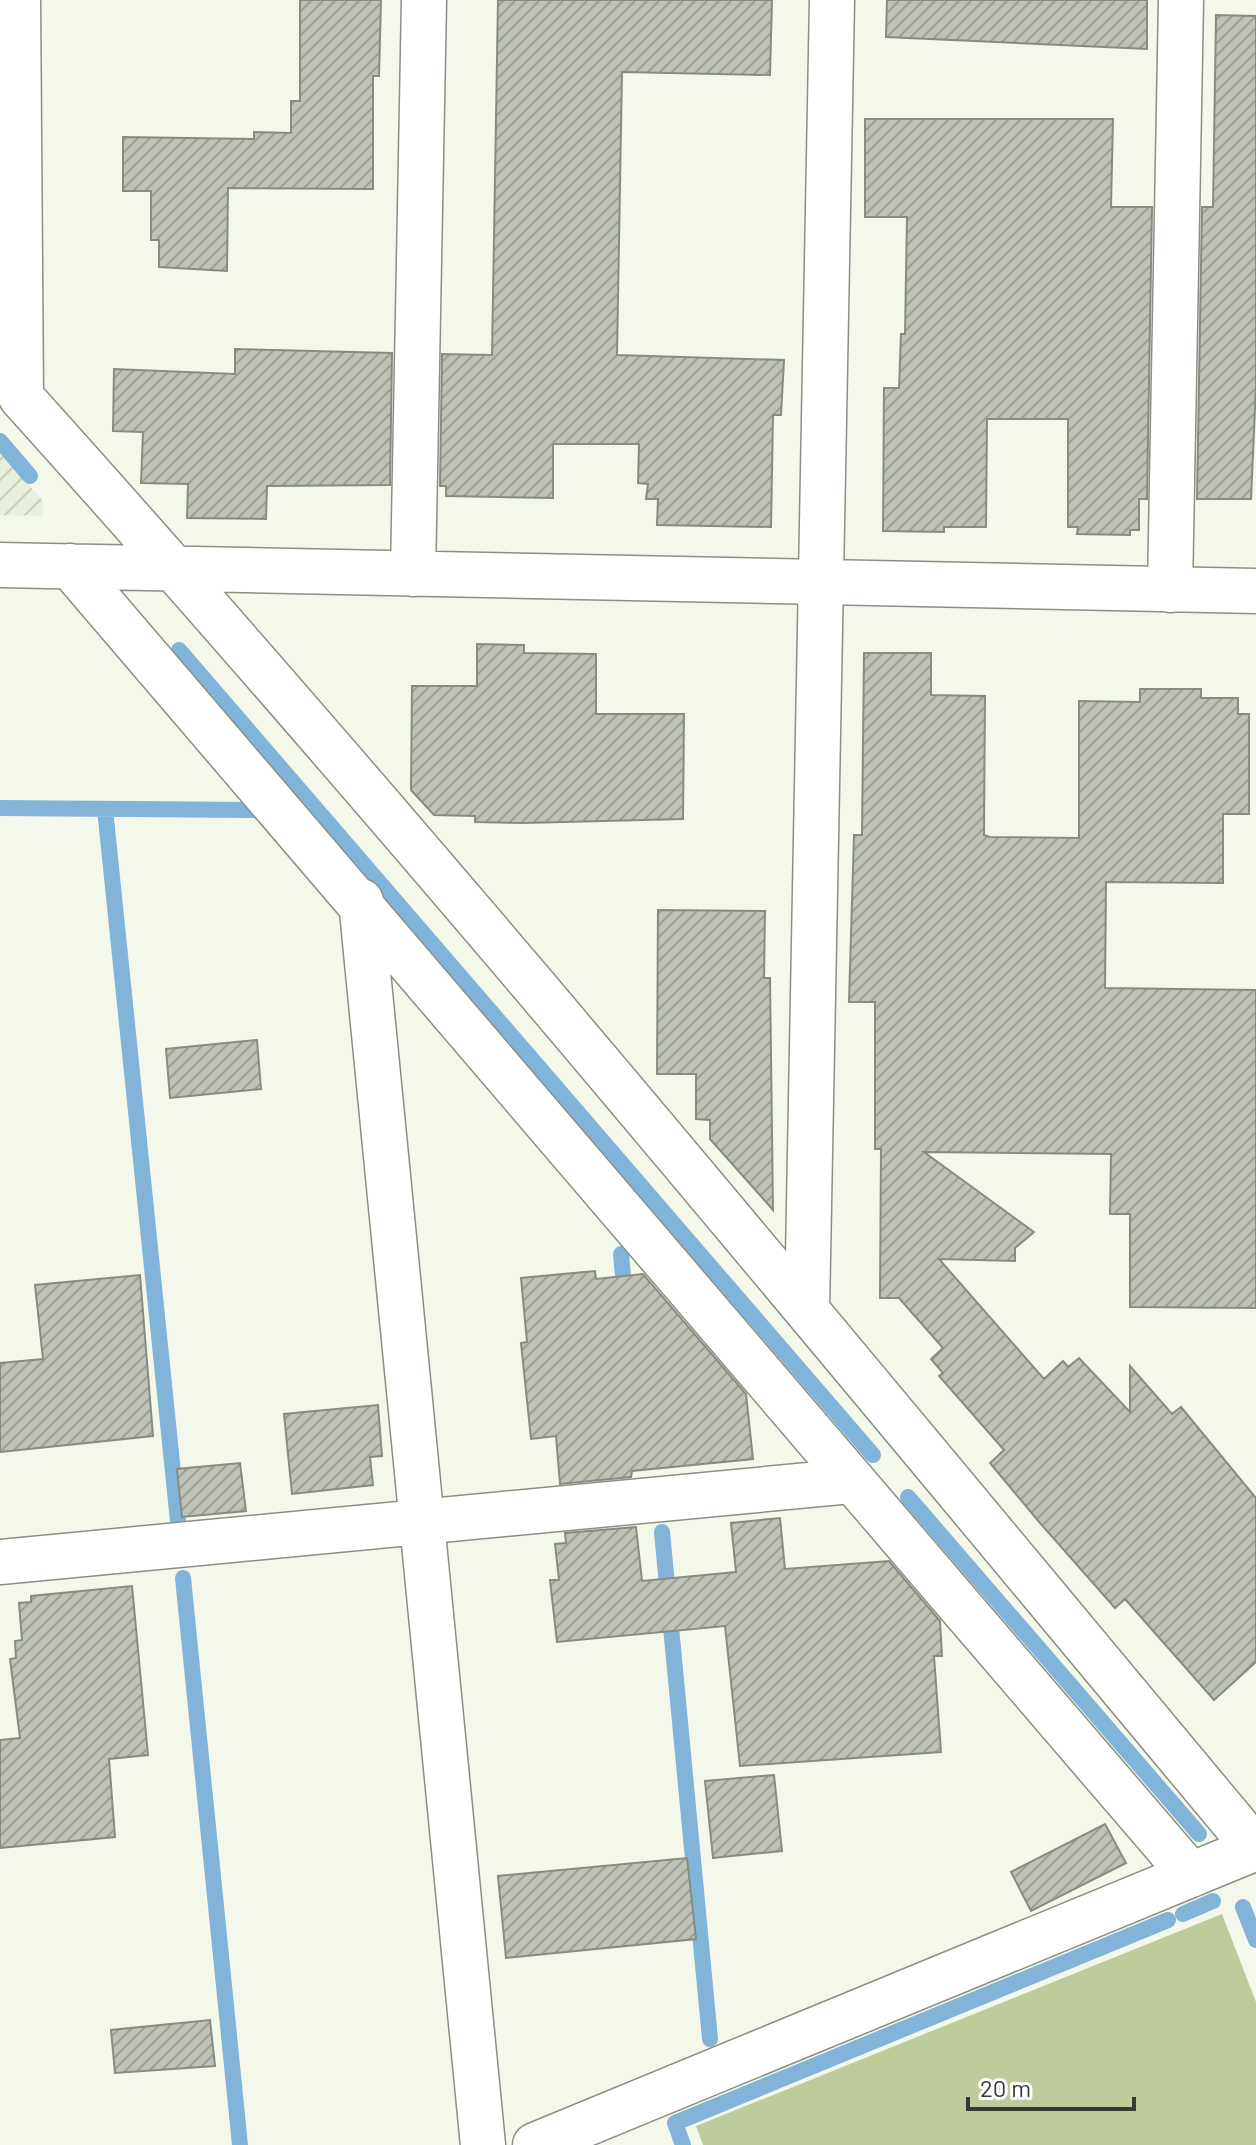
<svg xmlns="http://www.w3.org/2000/svg" width="1256" height="2145" font-family="Barlow,sans-serif">
	<style>
		.industrial { fill: url(#industrial-furrows) }
		.grass { fill: #becc9b }
		.lines { fill: none; stroke-linecap: round; stroke-linejoin: round }
		.stream { stroke: #82b3d8; stroke-width: 16 }
		.building { fill: url(#building-hatch); stroke: #878b80; stroke-width: 2 }
		.minor-casing { stroke: #8b8f84; stroke-width: 47 }
		.minor { stroke: #fff; stroke-width: 44 }
	</style>
	<defs>
		<pattern id="industrial-furrows" width="10" height="10" patternUnits="userSpaceOnUse" patternTransform="scale(2)"><rect width="10" height="10" fill="#e8efdb"/><path d="M-1 1l2-2M0 10L10 0M9 11l2-2" fill="none" stroke="#c8cebd"/></pattern>
		<pattern id="building-hatch" width="6" height="6" patternUnits="userSpaceOnUse" patternTransform="scale(2)"><rect width="6" height="6" fill="#bfc3b7"/><path d="M-1 1l2-2M0 6l6-6M5 7l2-2" fill="none" stroke="#9c9f96"/></pattern>
	</defs>
	<rect width="100%" height="100%" fill="#f4f8eb"/>
	<path class="industrial" d="M0,453L43,501V516L0,515Z"/>
	<path class="grass" d="M1222,1914L1256,2002V2145H703L696,2126Z"/>
	<g class="lines">
		<path class="stream" d="M0,441L30,476
			M179,650L873,1455
			M0,808L253,810
			M105,809L178,1521
			M621,1254L625,1297
			M908,1497L1199,1834
			M662,1532L710,2039
			M183,1578L240,2145
			M1243,1907L1256,1940
			M1183,1914L1213,1901
			M683,2145L675,2123L1168,1920"/>
	</g>
	<path class="building" d="M300,0H381L379,76H373V189L228,188L227,271L159,267V240H151V191H123V137L254,139V132L291,133V101H300Z
		M498,0H772L770,75L622,72L617,355L784,360L781,415H773L771,527L657,525L658,499H646L648,484L638,483L639,444H553V498L446,496V486H440L442,354L492,355Z
		M887,0H1147V49L886,37Z
		M1216,15L1256,16V386L1251,499H1197L1202,207H1213Z
		M865,119H1113L1111,207H1152L1147,499H1139V530H1130V535L1077,534L1078,527H1068V419H987L986,527H944V532L883,531L884,388H899L901,334H905L907,217H865Z
		M235,349L392,353L390,485L267,486L266,519L187,518L188,484L141,483L143,432L113,431L114,369L235,374Z
		M477,644L524,645V653L596,654V714H684L683,819L523,823L475,822V816L434,815L411,790L412,686H477Z
		M864,653H931V695L985,696L984,835L990,837L1079,838V701L1140,702V689H1201V698H1238V714H1249V814H1223V883L1106,882L1105,988L1256,990V1308L1130,1307V1214H1110L1111,1154L924,1152L1034,1232L1015,1248V1261L939,1259L1044,1379L1063,1361L1068,1367L1079,1358L1130,1412V1366L1172,1414L1181,1407L1256,1498V1662L1214,1700L1125,1599L1115,1608L1040,1523L990,1463L1004,1450L939,1376L943,1373L931,1359L943,1348L899,1298H880L881,1149H875V1002H849L854,835H862Z
		M658,910L765,911L764,978H770L773,1210L710,1139V1120L696,1119V1074H657Z
		M257,1040L261,1089L170,1098L166,1049Z
		M595,1271L596,1279L643,1274L746,1394L753,1459L632,1471L631,1477L560,1484L556,1436L531,1439L521,1343L527,1342L521,1278Z
		M140,1275L153,1436L0,1452V1363L43,1359L35,1285Z
		M378,1405L382,1456L370,1457L373,1485L292,1494L284,1414Z
		M240,1463L246,1511L182,1517L177,1469Z
		M780,1518L785,1569L889,1561L940,1621L942,1656H934L941,1752L740,1766L725,1626L557,1642L550,1580H559L555,1544L566,1543L565,1533L636,1527L642,1581L736,1572L731,1523Z
		M132,1586L148,1755L109,1759L115,1837L0,1848V1740L20,1738L10,1659L16,1658L15,1641L22,1640L19,1603L31,1602V1596Z
		M774,1775L782,1851L713,1858L705,1781Z
		M1105,1824L1126,1863L1031,1911L1011,1872Z
		M687,1858L696,1939L506,1958L498,1876Z
		M210,2020L215,2066L115,2073L111,2030Z"/>
	<g class="lines">
		<g class="minor-casing">
			<path id="minor" d="M18,0L21,397C446,869 848,1361 1255,1848
				M0,565L1256,591
				M70,566C446,1001 816,1440 1191,1875
				M413,574L424,0
				M1170,590L1181,0
				M361,901L483,2145
				M807,1310L832,0
				M0,1562L851,1481
				M535,2145L1256,1848"/>
		</g>
		<use href="#minor" class="minor"/>
	</g>
	<path d="M968 2097v12h166v-12" fill="none" stroke="#373934" stroke-width="4"/>
	<text x="980" y="2097" font-size="24" fill="#373934" stroke="#ffffff" stroke-width="6" paint-order="stroke">20 m</text>
</svg>
